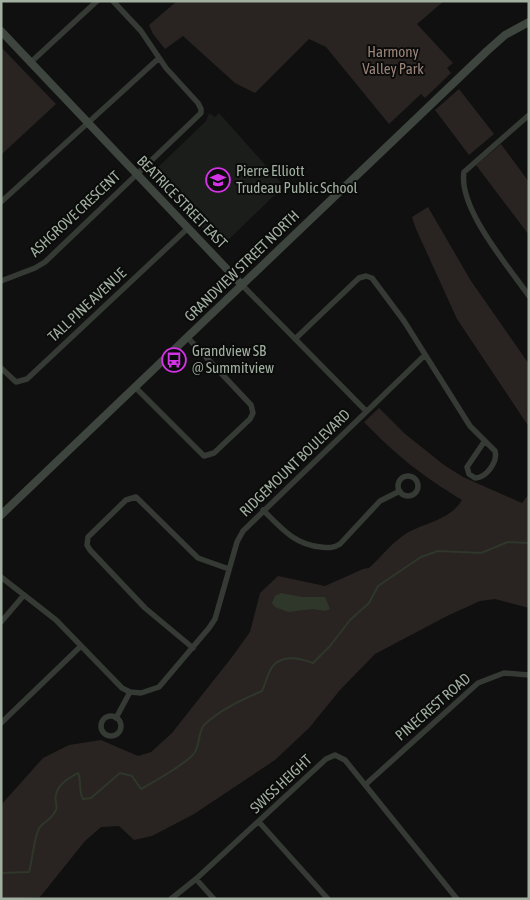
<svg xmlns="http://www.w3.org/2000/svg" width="530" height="900" font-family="'Asap Condensed',sans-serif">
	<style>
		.built { fill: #1b1d1b }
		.green { fill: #292422 }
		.water { fill: #2e3729 }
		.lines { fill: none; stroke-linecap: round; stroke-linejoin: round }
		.stream { stroke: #2e3729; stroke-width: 2 }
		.street { stroke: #353a35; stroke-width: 5.5 }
		.secondary { stroke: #3e453e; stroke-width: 8 }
		.labels { text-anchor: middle; stroke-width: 4; stroke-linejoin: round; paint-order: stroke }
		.park-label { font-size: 15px; fill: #9a8379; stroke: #0a0b0a }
		.poi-label { font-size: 15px; fill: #a2b0a1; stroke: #0a0b0a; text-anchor: start }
		.street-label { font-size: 15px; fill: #a2b0a1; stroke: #0a0b0a }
	</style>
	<rect width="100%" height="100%" fill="#0f100f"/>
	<path class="built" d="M209,113L215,117L219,113L284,186L221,247L151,174L206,121Z"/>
	<path class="green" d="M177,1H444L417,24L453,63L447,68L451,73L425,98L421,94L389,124L326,47L309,39L255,93L235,83L183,36L165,49L153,34L149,25Z
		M1,47L56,104L1,155Z
		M459,89L494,134L469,155L435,110Z
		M501,144L529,182V235L476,165Z
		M428,207L471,281L529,364V427L457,319L416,229L412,217Z
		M379,408L404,433L444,465L463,477L522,503L529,494V608L495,599L480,601L447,616L375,654L340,690L309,728L275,760L194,814L152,836L134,840L119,826L101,827L85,841L40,897L1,899V805L43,758L69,745L101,740L138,756L151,752L172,733L232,657L250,632L260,593L278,576L325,586L363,569L369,568C379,559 389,546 400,538C420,522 448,523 462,500C421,475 397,456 364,422Z"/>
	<path class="water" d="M281,593L302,597H325L330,609L325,611L313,609L288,612L275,607L272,603L275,596Z"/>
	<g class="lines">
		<path class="stream" d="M1,873L29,872C32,862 35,832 40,827C46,820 52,819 56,810C58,805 54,800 56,795C58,784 69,778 78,773C82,782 78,790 83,799L91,798L120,773L132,776L141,789C152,783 189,762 195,752C200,744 198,730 205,724C221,709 242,700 262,691C265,685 266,679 269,673C277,653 297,657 313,663L330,646L350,620L369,603L378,586L421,557L438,551L481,553L508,542L529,543"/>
		<path class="street" d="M30,63L97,1
			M529,115L464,172C458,208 508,266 529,296
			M1,202L158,59
			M1,281L35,268L45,262L201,113V109L198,103L166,68L141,31L113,1
			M242,285L366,411
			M295,339L359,278L366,276L372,278L404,321L470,426L495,451C498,462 486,478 475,478L469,474L467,467L484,442
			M1,368L16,382L27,379L188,228
			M135,387L204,456L214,453L250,419L253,413L251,405L187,337
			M398 486a10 10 0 1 1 20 0a10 10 0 1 1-20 0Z
			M263,510C281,528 295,545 321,547C329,548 334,548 340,544L380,501L400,491
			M1,577L56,620L122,688L130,692L141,693L159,687L209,628L215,619L237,542L243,531L425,355
			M1,622L24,595
			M193,648L145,608L90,550L87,545L88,537L126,500L136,497L198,558L229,569
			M101 726a10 10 0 1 1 20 0a10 10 0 1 1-20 0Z
			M116,718L130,692
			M1,723L81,646
			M365,785L478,683L504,673L529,675
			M259,822L328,899
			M196,879L214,899
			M171,899L196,879L326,759L335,755L345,760L457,899"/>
		<path class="secondary" d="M1,31L242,285
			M1,515L487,51L505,35L529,22"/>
	</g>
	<defs>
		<g id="school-ring" transform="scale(1.25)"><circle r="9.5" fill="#0a0b0a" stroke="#d432e5" stroke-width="1.5"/><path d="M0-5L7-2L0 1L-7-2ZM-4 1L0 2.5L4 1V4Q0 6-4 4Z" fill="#d432e5"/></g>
		<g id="bus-ring" transform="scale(1.25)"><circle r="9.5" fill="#0a0b0a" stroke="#d432e5" stroke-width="1.5"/><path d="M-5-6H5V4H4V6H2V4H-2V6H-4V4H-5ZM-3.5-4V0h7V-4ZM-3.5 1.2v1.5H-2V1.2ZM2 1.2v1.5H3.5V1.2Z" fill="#d432e5"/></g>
	</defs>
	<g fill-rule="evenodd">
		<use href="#school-ring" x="218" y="180"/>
		<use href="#bus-ring" x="174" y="360"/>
	</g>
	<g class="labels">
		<g class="park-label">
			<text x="393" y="57">Harmony<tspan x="393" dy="17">Valley Park</tspan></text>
		</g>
		<g class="poi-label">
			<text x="236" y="176">Pierre Elliott<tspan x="236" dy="17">Trudeau Public School</tspan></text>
			<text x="192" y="356">Grandview SB<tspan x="192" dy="17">@ Summitview</tspan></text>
		</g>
		<g class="street-label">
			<text transform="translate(182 202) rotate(46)" y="5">BEATRICE STREET EAST</text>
			<text transform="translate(75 214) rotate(-43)" y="5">ASHGROVE CRESCENT</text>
			<text transform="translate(242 266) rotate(-44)" y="5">GRANDVIEW STREET NORTH</text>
			<text transform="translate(87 305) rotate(-43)" y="5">TALL PINE AVENUE</text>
			<text transform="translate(295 463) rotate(-44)" y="5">RIDGEMOUNT BOULEVARD</text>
			<text transform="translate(433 707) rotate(-41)" y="5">PINECREST ROAD</text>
			<text transform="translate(281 784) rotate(-43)" y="5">SWISS HEIGHT</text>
		</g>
	</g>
	<rect width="530" height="900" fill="none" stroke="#a2b0a1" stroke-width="5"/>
</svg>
